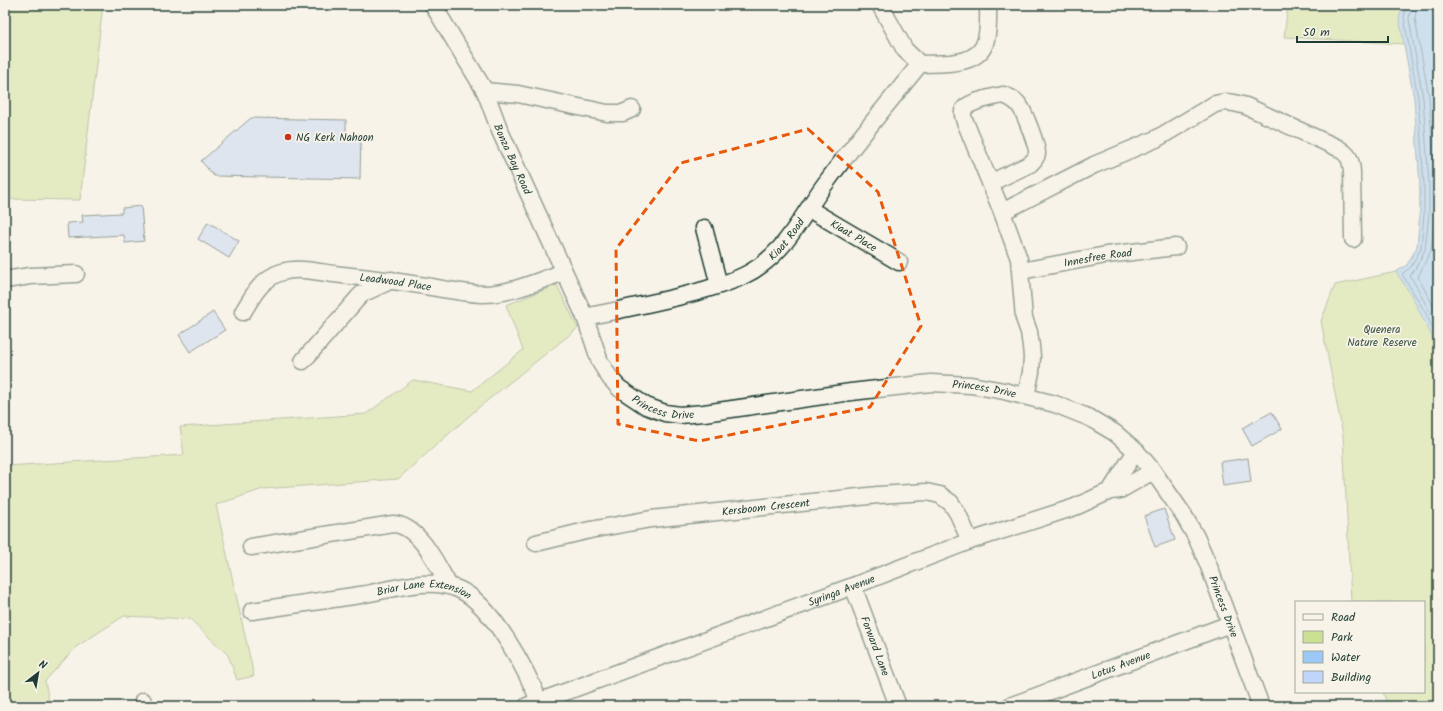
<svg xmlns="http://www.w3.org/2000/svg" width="1443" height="711" font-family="Kalam,sans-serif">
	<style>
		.green { fill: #cce094; stroke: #768e64 }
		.water { fill: #9bc8f5; stroke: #6990a8 }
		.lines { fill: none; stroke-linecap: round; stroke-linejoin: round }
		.shore { stroke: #517581; stroke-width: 1 }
		.building { fill: #c1d4f9; stroke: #1f3d34 }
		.minor-casing { stroke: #1f3d34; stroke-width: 19 }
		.minor { stroke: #f7f3e8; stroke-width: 16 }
		.marked { fill: none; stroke: #e8590c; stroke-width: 3; stroke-dasharray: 8 5; stroke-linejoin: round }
		.poi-dot { fill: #c8321e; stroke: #f7f3e8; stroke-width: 1.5 }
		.labels { text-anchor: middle; stroke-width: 3.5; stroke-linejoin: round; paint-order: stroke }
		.poi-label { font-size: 11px; fill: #1f3d34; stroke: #f7f3e8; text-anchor: start }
		.street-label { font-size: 11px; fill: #1f3d34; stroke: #f7f3e8 }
		.park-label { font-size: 11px; fill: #395542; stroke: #f7f3e8 }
	</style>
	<rect width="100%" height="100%" fill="#f7f3e8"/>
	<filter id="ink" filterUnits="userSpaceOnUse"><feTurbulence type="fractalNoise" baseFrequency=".025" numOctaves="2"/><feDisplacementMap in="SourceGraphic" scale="8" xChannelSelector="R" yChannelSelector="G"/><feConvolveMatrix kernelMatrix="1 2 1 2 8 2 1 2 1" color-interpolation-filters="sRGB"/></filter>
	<g filter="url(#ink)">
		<path class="green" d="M5,5H103L80,200L5,199Z
			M1288,5H1438V706H1388L1383,692H1424V602H1351L1343,435L1321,321L1335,285L1396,272L1407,265L1417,247L1420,214V184L1414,98L1404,44L1284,37Z
			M557,285L578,328L478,408L398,479L263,489L216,505L254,676L237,680L228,655L190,619L124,616L76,647L45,681L50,706H5V466L184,455L180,427L366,414L413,380L472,391L523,350L506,305Z"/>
		<path class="water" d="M1403,5H1438V360L1432,336L1410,293L1396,272L1407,265L1417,247L1420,214V184L1414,98L1399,18Z
			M1438,633V690L1434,651Z"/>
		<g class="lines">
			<path class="shore" d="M1406,5L1404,18L1418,98L1424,184V214L1421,248L1411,267L1402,274C1415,296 1432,319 1438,344
				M1411,5L1409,19L1423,98L1429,184V214L1425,250L1415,269L1410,276L1418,289L1438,328
				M1417,5L1415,19L1429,97L1435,183V214L1431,250L1418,277L1438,315"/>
		</g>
		<path class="building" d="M251,118L346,120V134H361L360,179L214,176L201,161Z
			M141,206L144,241L125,243L124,235L68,238L67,223L83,222L82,215L122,213V208Z
			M208,222L239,241L229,258L198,239Z
			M213,312L225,330L190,352L179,335Z
			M1272,412L1282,429L1252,446L1242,428Z
			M1248,458L1251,482L1223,486L1220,462Z
			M1164,509L1175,540L1155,547L1144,516Z"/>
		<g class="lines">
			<g class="minor-casing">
				<g id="minor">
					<path id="s1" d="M433,5L485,91L500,131L585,317L600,362L610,378L619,388L646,406L665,413L680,415L704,413L851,392L931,383L971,385L1004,391L1055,404L1090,418L1115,433L1136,451L1153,471L1183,514L1196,537L1208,564L1261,706"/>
					<path d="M880,5L905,50L920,64C942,63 981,67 986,39C989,28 988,16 988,5"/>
					<path d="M485,91L518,94L607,113H623L632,109"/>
					<path d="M990,183L1030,164C1033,161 1036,159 1037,154C1038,147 1024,111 1019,105C1015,100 1010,97 1003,95C994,97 965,102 963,111C962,116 964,120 966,124L1002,212"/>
					<path id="s2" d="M809,209L899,262"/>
					<path d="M704,228L719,285"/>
					<path id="s3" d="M1021,271L1106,255L1176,247"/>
					<path d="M5,280L30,276L76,274"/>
					<path id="s4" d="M243,312C253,295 262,278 282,272C298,267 318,272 334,274C362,277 391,280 419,285C439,288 461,293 482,294C511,294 538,281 564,272"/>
					<path id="s5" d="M585,317C623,309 660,302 697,292C713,287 729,283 743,276C786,256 801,215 828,180C857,140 889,102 920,64"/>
					<path d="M303,361L358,298L362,294L392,280"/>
					<path d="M1026,396L1031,372L1032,357L1031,346L1029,332L1024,318L1019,259L1002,212L1094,165L1156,139L1215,104L1225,102L1234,103L1246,106L1338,148C1349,155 1351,159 1352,172L1353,239"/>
					<path d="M1110,491L1136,451"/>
					<path id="s6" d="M536,543L590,530L651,519L878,495L926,492L940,495L951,503L958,514L970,541"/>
					<path d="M251,547L393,524C419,525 438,566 449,586"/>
					<path id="s7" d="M853,586L898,706"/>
					<path id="s8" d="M252,611C288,606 324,600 360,595C391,590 428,576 458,589C492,603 528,673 541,706"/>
					<path d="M143,701V706"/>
					<path id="s9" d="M527,706L853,586L970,541L1075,507L1110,491L1120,490L1153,471"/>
					<path id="s10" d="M1010,706L1230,624"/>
				</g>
			</g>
			<use href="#minor" class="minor"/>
		</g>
	</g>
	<path d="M0 0H1443V711H0ZM808,129L878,192L921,326L870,407L699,441L618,424L616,249L681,163Z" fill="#f7f3e8" fill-opacity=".55" fill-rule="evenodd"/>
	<path class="marked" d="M808,129L878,192L921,326L870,407L699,441L618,424L616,249L681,163Z"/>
	<circle class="poi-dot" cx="288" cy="137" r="4"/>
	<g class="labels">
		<g class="poi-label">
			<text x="296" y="141">NG Kerk Nahoon</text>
		</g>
		<g class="street-label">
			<text dy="4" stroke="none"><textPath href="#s1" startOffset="174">Bonza Bay Road</textPath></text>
			<text dy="4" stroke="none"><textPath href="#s2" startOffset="52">Kiaat Place</textPath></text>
			<text dy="4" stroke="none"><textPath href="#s5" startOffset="221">Kiaat Road</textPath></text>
			<text dy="4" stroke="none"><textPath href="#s3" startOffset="78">Innesfree Road</textPath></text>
			<text dy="4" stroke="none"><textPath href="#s4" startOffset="172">Leadwood Place</textPath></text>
			<text dy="4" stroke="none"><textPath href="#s1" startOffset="802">Princess Drive</textPath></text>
			<text dy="4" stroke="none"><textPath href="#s1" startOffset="477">Princess Drive</textPath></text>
			<text dy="4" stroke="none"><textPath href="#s6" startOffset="233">Kersboom Crescent</textPath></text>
			<text dy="4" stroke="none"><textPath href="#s9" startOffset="335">Syringa Avenue</textPath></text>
			<text dy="4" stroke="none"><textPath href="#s8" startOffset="175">Briar Lane Extension</textPath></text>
			<text dy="4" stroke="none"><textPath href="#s1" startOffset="1149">Princess Drive</textPath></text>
			<text dy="4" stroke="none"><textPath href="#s7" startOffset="64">Forward Lane</textPath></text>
			<text dy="4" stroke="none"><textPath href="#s10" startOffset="118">Lotus Avenue</textPath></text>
		</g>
		<g class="park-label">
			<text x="1382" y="333">Quenera<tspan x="1382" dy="13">Nature Reserve</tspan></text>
		</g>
	</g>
	<rect width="1443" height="711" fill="none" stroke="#f7f3e8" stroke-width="20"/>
	<rect x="10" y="10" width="1423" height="691" fill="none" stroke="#1f3d34" stroke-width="1.5" filter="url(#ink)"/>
	<rect x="1295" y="601" width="130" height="92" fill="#f7f3e8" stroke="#a1aaa0"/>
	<rect x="1303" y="614" width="20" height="6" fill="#f7f3e8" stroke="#a1aaa0"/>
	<text x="1331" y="621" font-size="12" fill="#1f3d34">Road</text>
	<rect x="1303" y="631" width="20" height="12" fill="#cce094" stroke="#a1aaa0"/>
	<text x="1331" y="641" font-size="12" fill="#1f3d34">Park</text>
	<rect x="1303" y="651" width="20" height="12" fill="#9bc8f5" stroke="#a1aaa0"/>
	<text x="1331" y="661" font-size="12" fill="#1f3d34">Water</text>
	<rect x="1303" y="671" width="20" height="12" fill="#c1d4f9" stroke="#a1aaa0"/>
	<text x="1331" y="681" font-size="12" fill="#1f3d34">Building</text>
	<g transform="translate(38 673) rotate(31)" stroke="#f7f3e8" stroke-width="3" paint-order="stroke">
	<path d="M0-3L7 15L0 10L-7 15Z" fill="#1f3d34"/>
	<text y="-6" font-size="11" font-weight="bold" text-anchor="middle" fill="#1f3d34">N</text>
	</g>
	<path d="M1297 36v6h91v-6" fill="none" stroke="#1f3d34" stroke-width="2"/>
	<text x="1303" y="36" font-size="12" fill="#1f3d34" stroke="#f7f3e8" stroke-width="3" paint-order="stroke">50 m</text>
</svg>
